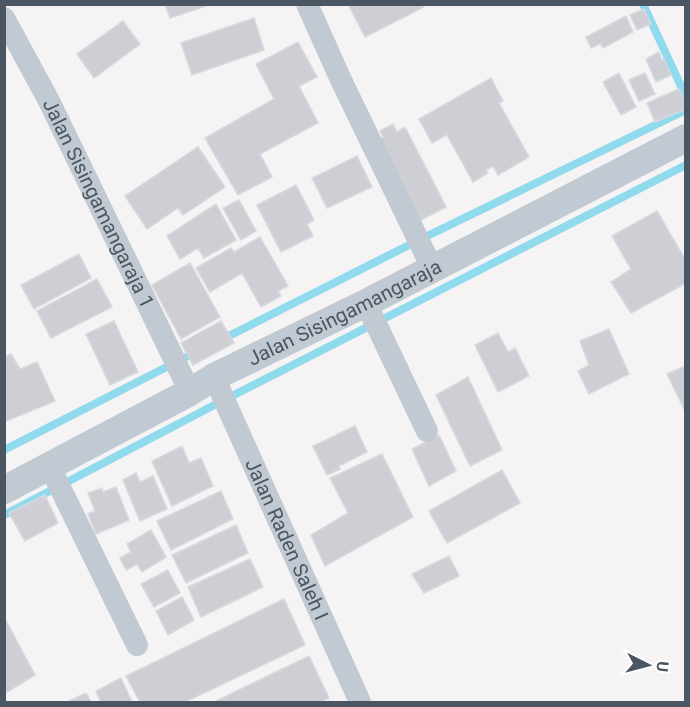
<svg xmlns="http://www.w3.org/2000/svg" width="690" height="707" font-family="Roboto,sans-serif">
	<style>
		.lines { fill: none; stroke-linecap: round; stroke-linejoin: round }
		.stream { stroke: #90daee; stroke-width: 8 }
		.building { fill: #cdcfd5; stroke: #d7d9de; stroke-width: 1.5 }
		.minor { stroke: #c1cad2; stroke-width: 22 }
		.tertiary { stroke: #c1cad2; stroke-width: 28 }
		.labels { text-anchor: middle; stroke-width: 4.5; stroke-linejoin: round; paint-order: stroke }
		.street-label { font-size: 20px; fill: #4a5661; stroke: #fff }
	</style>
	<rect width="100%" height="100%" fill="#f5f3f3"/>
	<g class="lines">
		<path class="stream" d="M643,4L686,97
			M221,340L419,240L686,110
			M4,450L198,351
			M4,515L224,400L686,165"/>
	</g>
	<path class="building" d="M165,4H212L170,18Z
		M348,4H422L424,7L365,37Z
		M644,9L651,24L637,30L630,15Z
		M626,16L633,32L603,48L601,43L591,48L586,37Z
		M254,18L264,50L192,75L181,43Z
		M123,21L140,44L94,78L77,54Z
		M298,42L317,77L299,86L318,123L260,154L272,177L238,195L205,138L274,99L256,64Z
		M659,52L662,60L664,59L671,75L656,82L646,59Z
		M619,73L636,107L621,115L603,82Z
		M645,73L655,94L639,101L629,80Z
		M491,78L503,101L499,103L529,157L498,175L493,166L486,170L488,173L473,182L447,135L432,143L419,119Z
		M679,89L686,104V109L655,122L647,103Z
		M393,124L397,132L405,127L446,207L419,221L378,140L383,137L380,131Z
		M198,147L225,187L183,215L178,208L147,229L125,196Z
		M357,156L372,187L327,208L312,178Z
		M296,185L314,220L307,224L313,236L281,252L257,205Z
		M239,200L256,231L241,240L223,208Z
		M216,204L236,240L204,258L198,248L180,259L167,236Z
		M657,211L686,261V283L631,313L611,282L631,269L612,236Z
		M260,237L288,286L278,291L281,296L261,307L242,273L210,292L196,268L231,248L234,252Z
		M79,254L91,278L34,309L21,285Z
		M190,263L220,317L181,339L152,285Z
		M97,279L112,307L51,338L37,311Z
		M114,321L138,372L110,385L86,334Z
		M221,321L234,343L193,365L181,343Z
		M609,329L629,374L589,394L578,371L589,365L580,341Z
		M498,333L508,352L515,348L529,376L498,392L475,345Z
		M11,354L20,369L37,362L55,401L4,422V357Z
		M686,366V413L667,374Z
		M468,377L502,450L470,466L436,395Z
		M355,426L367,452L339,466L340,469L327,475L313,446Z
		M439,435L456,471L429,486L412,449Z
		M182,446L189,463L201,458L213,486L172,506L152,461Z
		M382,454L413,517L325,566L311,535L348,513L330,478Z
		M502,470L520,503L447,543L429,511Z
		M136,473L140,482L153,476L167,509L140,521L123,480Z
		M116,487L129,520L96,534L88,514L95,511L88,493L102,488L103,492Z
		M221,491L233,519L171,550L157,521Z
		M45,495L58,523L25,541L9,513Z
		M236,525L248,553L186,583L172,555Z
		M151,530L166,557L142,572L137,564L126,570L120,558L131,552L127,544Z
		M449,556L459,576L424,593L412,574Z
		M250,559L263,587L201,617L188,587Z
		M168,570L180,593L154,607L141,584Z
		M182,597L194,620L168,635L156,611Z
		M284,599L305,645L185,702H140L126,676Z
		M4,617L35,675L4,694Z
		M309,656L329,698L320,702H214Z
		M121,678L132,702H101L96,691Z
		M86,693L91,702H67Z"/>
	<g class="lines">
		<g class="minor">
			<path d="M307,4L341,80L432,268"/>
			<path id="s1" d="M4,18L49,101L190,392"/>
			<path d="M366,303L427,431"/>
			<path id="s2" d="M214,377L360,702"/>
			<path d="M50,467L137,645"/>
		</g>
		<path class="tertiary" id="s3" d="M4,490L190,392L214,377L366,303L686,138"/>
	</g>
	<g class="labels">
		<g class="street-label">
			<text dy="7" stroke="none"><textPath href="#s1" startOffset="208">Jalan Sisingamangaraja 1</textPath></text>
			<text dy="7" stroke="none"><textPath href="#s3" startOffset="384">Jalan Sisingamangaraja</textPath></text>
			<text dy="7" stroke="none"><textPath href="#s2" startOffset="178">Jalan Raden Saleh I</textPath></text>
		</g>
	</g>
	<rect width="690" height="707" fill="none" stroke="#4a5661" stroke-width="12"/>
	<g transform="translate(648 665) rotate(96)" stroke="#ffffff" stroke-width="4.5" paint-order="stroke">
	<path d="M0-4.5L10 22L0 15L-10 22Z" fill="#4a5661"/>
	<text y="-9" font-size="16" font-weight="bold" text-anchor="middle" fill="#4a5661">U</text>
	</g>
</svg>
